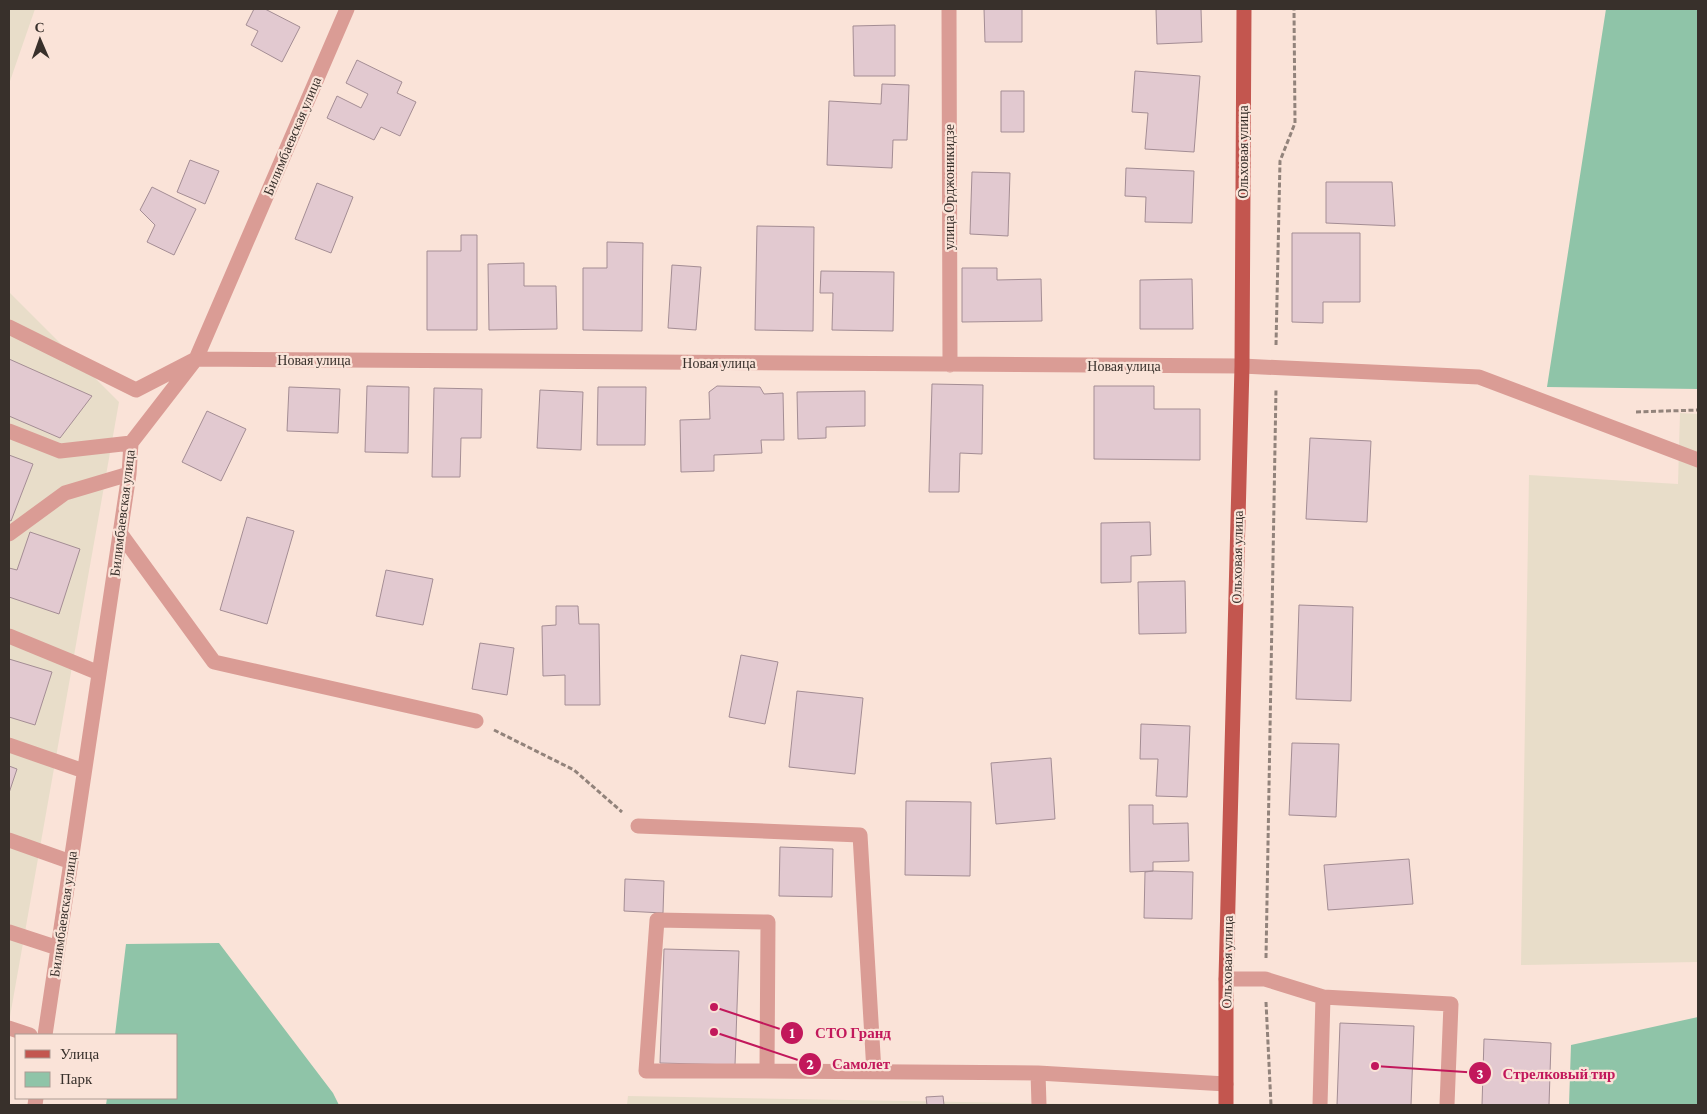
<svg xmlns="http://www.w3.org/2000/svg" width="1707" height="1114" font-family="'Crimson Pro',serif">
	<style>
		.industrial { fill: #e8ddc9 }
		.green { fill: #8fc4a8 }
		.building { fill: #e2c9d0; stroke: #a48d94 }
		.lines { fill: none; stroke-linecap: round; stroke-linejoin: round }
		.path { stroke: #92837b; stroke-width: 3; stroke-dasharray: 5 2.5; stroke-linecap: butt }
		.minor { stroke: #da9c95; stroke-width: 15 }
		.major { stroke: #c3564f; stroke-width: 15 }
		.labels { text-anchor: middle; stroke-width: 4.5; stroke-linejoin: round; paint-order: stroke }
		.street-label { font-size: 14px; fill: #38302b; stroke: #fae3d8 }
		.leader { fill: none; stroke: #c2185b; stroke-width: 2 }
		.callout-dot { fill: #c2185b; stroke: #fae3d8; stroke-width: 2 }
		.mark-label { font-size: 15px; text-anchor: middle; font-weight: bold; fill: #fff }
		.callout-label { font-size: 15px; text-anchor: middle; font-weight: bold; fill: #c2185b; stroke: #fae3d8; stroke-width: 4.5; stroke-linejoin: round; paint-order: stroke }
	</style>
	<rect width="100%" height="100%" fill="#fae3d8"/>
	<path class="industrial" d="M9,9H35L9,84Z
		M9,292L119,402L9,1022Z
		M1680,413L1698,414V962L1521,965L1529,475L1678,484Z
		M628,1096L1122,1105H627Z"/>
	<path class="green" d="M1606,9H1698V389L1547,387Z
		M219,943L333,1093L339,1105H106L107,1098H176V1035H115L126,944Z
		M1698,1017V1105H1569L1571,1045Z"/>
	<path class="building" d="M254,9H265L300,27L282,62L251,45L258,31L246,25Z
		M984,9H1022V42H985Z
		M1156,9H1201L1202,42L1157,44Z
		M895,25V76H854L853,26Z
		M357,60L402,82L397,93L416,102L400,136L381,127L374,140L327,118L337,96L361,108L368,94L346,83Z
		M1135,71L1200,76L1194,152L1145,149L1148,113L1132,112Z
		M882,84L909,85L907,140H893L892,168L827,165L829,101L881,104Z
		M1001,91H1024V132H1001Z
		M190,160L219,171L205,204L177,192Z
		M1126,168L1194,171L1192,223L1145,222L1146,197L1125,196Z
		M972,172L1010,173L1008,236L970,234Z
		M1326,182H1392L1395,226L1326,223Z
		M317,183L353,197L331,253L295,239Z
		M152,187L196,209L174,255L147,242L155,225L140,210Z
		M757,226L814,227L813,331L755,330Z
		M1292,233H1360V302H1323V323L1292,322Z
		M461,235H477V330H427V251H461Z
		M607,242L643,243L642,331L583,330V268H607Z
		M524,263V286H556L557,329L489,330L488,264Z
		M672,265L701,267L696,330L668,328Z
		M962,268H997V280L1041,279L1042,321L962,322Z
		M821,271L894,272L893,331L832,330L833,293H820Z
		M1192,279L1193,329H1140V280Z
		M9,359L92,396L60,438L9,416Z
		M932,384L983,385L982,454L960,453L959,492H929Z
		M367,386L409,387L408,453L365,452Z
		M717,386L760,387L764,394L783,393L784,440H761L762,453L714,455V471L681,472L680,420L710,419L709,392Z
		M1094,386H1154V409H1200V460L1094,459Z
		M289,387L340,389L338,433L287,431Z
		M598,387H646L645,445H597Z
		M434,388L482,389L481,438H461L460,477H432Z
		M540,390L583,392L581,450L537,448Z
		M865,391V426L826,427V438L798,439L797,392Z
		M207,411L246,429L221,481L182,462Z
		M1310,438L1371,441L1367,522L1306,519Z
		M9,455L33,464L11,521L9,520Z
		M247,517L294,531L267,624L220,610Z
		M1150,522L1151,555L1131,556V582L1101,583V523Z
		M30,532L80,549L59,614L9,597V568L17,570Z
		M386,570L433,579L423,625L376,616Z
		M1185,581L1186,633L1139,634L1138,582Z
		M1299,605L1353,607L1351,701L1296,699Z
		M556,606H578L579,624H599L600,705H565V675L543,676L542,626L556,625Z
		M480,643L514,648L507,695L472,689Z
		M741,655L778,662L765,724L729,717Z
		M9,659L52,672L35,725L9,717Z
		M797,691L863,698L855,774L789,767Z
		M1141,724L1190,726L1187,797L1156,796L1158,759H1140Z
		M1292,743L1339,744L1336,817L1289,815Z
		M1051,758L1055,819L996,824L991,763Z
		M9,766L17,769L9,793Z
		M906,801L971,802L970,876L905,875Z
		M1129,805H1153V824L1188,823L1189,861L1153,862V871L1130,872Z
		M780,847L833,849L832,897L779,896Z
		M1409,859L1413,904L1328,910L1324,865Z
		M1153,871L1193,872L1192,919L1144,918L1145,872Z
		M625,879L664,881L663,913L624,911Z
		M664,949L739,951L735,1065L660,1063Z
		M1340,1023L1414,1026L1411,1105H1337Z
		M1484,1039L1551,1043L1549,1105H1482Z
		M943,1096L944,1105H927L926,1097Z"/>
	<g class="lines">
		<path class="path" d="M1276,345L1280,161L1295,123L1294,9
			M1636,412L1698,410
			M494,730L574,770L622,812
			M1266,958L1276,389
			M1266,1002L1271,1105"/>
		<path class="minor" d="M949,9L950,365
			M9,327L136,390L196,359L1242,366L1479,377L1698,460
			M9,431L60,451L131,443
			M120,533L214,662L476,721
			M9,534L65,493L129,474
			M9,636L99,673
			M9,745L84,771
			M638,826L860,835L874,1072
			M9,840L71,862
			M9,932L58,948
			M1226,979H1265L1323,997L1451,1004L1447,1105
			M9,1028L30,1035
			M45,1035L129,474L131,443L196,359L347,9
			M767,1071H646L657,920L768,922L767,1071L1038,1073L1226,1084
			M1038,1073L1039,1105
			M35,1105L36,1098
			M1320,1105L1323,997"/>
		<path class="major" d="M1226,1105V979L1242,366L1244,9"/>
	</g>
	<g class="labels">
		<g class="street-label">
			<text transform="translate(292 136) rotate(-67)" y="5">Билимбаевская улица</text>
			<text transform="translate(1243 152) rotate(-90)" y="5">Ольховая улица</text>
			<text transform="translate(949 187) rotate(-90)" y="5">улица Орджоникидзе</text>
			<text x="314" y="365">Новая улица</text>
			<text x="719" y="368">Новая улица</text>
			<text x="1124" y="371">Новая улица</text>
			<text transform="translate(122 513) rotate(-83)" y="5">Билимбаевская улица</text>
			<text transform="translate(1237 557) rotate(-89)" y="5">Ольховая улица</text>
			<text transform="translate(63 914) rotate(-82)" y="5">Билимбаевская улица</text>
			<text transform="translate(1227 962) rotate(-89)" y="5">Ольховая улица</text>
		</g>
	</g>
	<path class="leader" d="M714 1007L792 1033M714 1032L810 1064M1375 1066L1480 1073"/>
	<g class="callout-dot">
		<circle cx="714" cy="1007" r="5"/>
		<circle cx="714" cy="1032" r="5"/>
		<circle cx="1375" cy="1066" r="5"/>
		<circle cx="792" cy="1033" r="12"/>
		<circle cx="810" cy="1064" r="12"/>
		<circle cx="1480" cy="1073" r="12"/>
	</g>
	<g class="mark-label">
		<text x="792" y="1038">1</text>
		<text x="810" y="1069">2</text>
		<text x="1480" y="1079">3</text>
	</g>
	<g class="callout-label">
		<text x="853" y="1038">СТО Гранд</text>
		<text x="861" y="1069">Самолет</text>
		<text x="1559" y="1079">Стрелковый тир</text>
	</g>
	<rect width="1707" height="1114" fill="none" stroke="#38302b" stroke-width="20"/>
	<rect x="15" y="1034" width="162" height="65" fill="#fae3d8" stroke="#ac9b93"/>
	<rect x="25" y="1050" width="25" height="8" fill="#c3564f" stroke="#ac9b93"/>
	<text x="60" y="1059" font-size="15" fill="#38302b">Улица</text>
	<rect x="25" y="1072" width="25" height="15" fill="#8fc4a8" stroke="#ac9b93"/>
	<text x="60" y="1084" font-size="15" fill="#38302b">Парк</text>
	<g transform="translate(40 40) rotate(358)" stroke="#fae3d8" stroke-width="4" paint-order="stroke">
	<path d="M0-4L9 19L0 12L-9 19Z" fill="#38302b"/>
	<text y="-8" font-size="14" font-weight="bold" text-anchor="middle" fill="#38302b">С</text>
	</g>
</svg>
